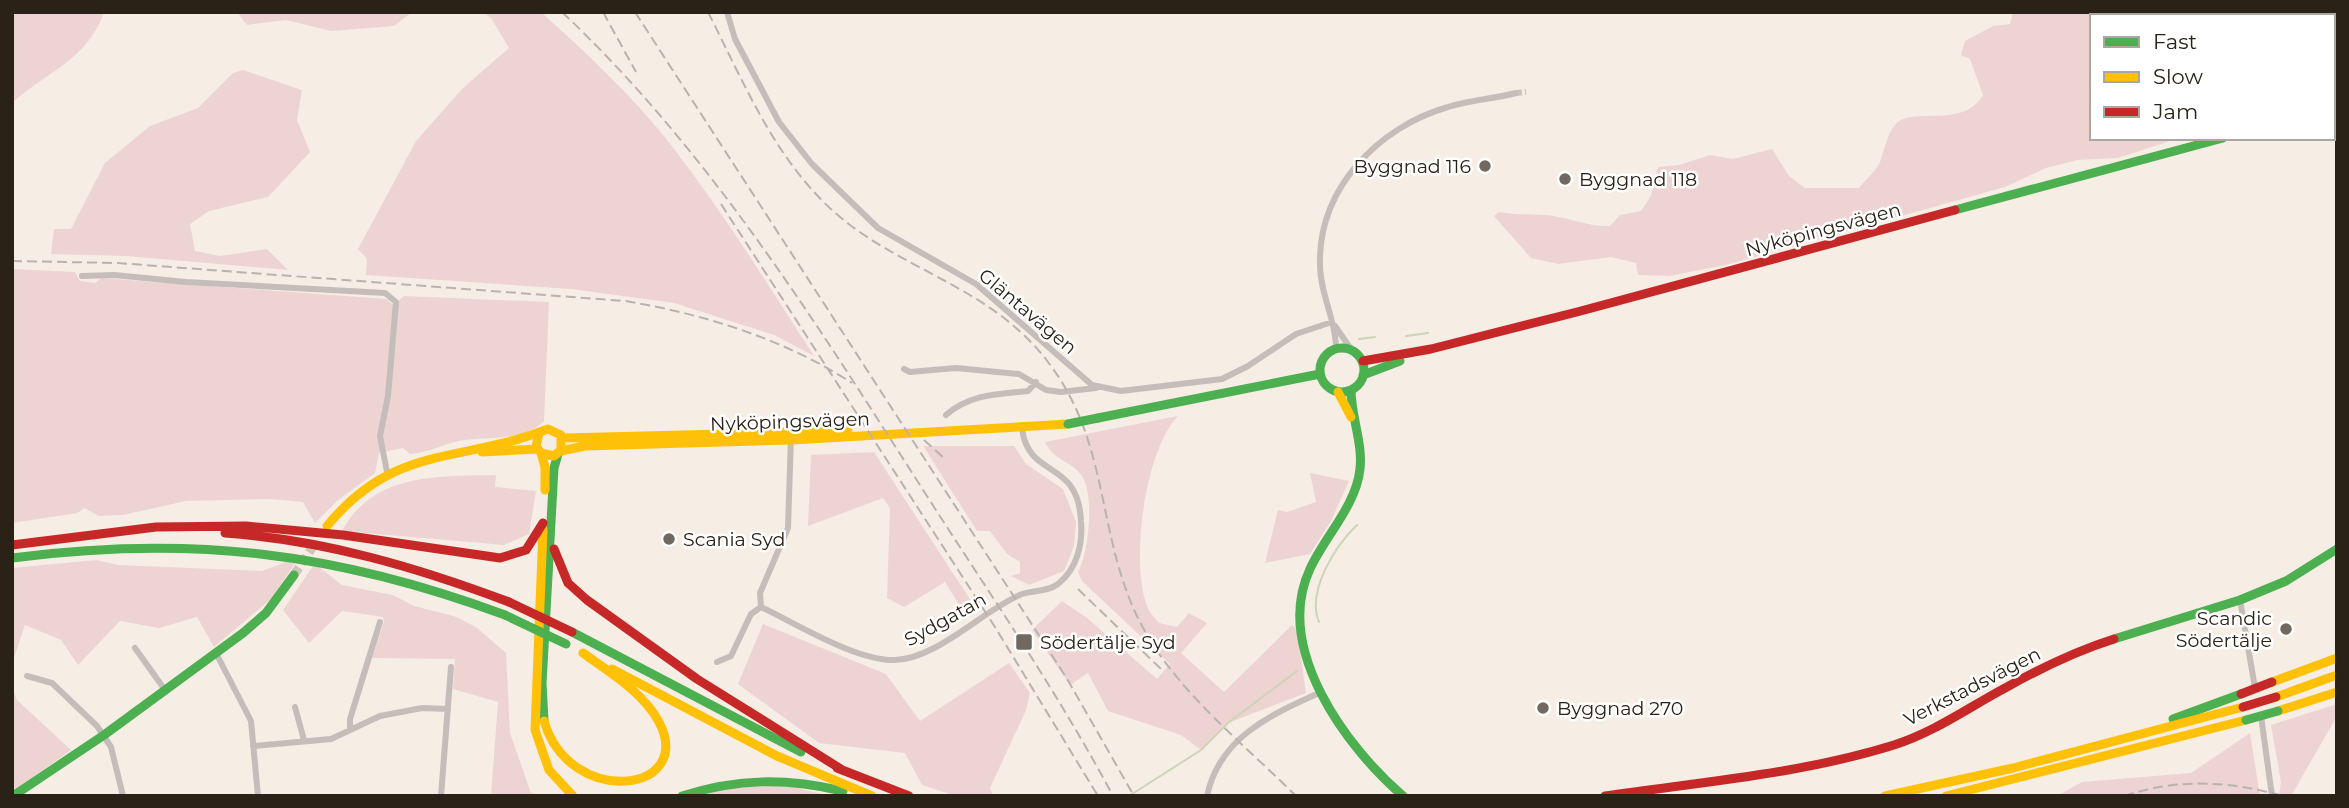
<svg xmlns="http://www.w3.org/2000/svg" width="2349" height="808" font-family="Montserrat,sans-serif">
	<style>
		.green { fill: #edd4d3 }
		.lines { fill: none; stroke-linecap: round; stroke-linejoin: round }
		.stream { stroke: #cdd4b8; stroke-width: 2 }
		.street-tunnel { stroke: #cdc4bc; stroke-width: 6; stroke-dasharray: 6 3; stroke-linecap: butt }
		.secondary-tunnel { stroke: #cdc4bc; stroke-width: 9; stroke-dasharray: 9 4.5; stroke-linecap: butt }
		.street { stroke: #c4bdba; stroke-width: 6 }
		.fast { stroke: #4caf50; stroke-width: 9 }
		.slow { stroke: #ffc107; stroke-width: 9 }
		.jam { stroke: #c62828; stroke-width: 9 }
		.rail { stroke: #b9b2ae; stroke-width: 2; stroke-dasharray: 10 5; stroke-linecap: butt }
		.fast-bridge { stroke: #4caf50; stroke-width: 9 }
		.jam-bridge { stroke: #c62828; stroke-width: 9 }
		.poi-dot { fill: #71685f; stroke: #fff; stroke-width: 2.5 }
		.labels { text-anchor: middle; stroke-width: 5; stroke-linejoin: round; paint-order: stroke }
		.poi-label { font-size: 19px; fill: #2a2117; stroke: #fff; text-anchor: start }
		.street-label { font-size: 19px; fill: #2a2117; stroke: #fff }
	</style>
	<rect width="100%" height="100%" fill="#f6ede5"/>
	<path class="green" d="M12,12H104C88,59 48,71 12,103Z
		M237,12H412L394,26L331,31L286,20L247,25Z
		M483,12H541C587,54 633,96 671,145C723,212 768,285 814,356L774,335L674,303L571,289L366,275L367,259L358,249L416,141L463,88L509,48L491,18Z
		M2013,12H2337V91L2333,92V16H2092V138H2179L2118,158L2077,160L2046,168L2005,187L1726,265L1669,276L1638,275L1636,263L1611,257L1558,264L1531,258L1494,216L1499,212C1515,215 1528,214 1544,215C1567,216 1586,227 1610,226L1620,215L1641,211L1651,196L1658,167L1679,165L1710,155L1733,159L1772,149L1789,176L1805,188H1859C1865,180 1876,171 1880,162C1885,150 1887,131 1898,122C1916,108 1964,128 1983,95L1970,59L1961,55L1965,41L1993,26L2010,24Z
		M243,70L302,90L297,120L310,152L268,197L209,211L190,224L195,251L220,256L267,249L288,270L126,256L51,254L54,229H71L105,163L150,126L198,108L233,73Z
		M12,269L75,272L80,281L95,283L101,278L386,299L394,305L404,296L549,302L544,421C524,441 489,437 464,440C445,443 429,453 410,454L403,448L379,453L375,473L337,501L315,523L303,502L270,499L186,501L123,515L99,516L84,508L78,513L12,523Z
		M1178,416C1145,450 1130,561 1147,606C1149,612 1155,618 1159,623L1177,627L1189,613L1207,623L1181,653L1224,692L1292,625L1297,630L1306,693L1228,723L1201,750L1181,735L1108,711L1088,673L1070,685L1032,630L1062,601L1087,618L1157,679L1170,664L1082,581L1078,572C1089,553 1095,492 1081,475C1070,460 1053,460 1045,442Z
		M923,446H1014L1026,464L1063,489L1076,522L1074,546L1064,571L1029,585L1011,576L1020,573V562L1007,554L990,531H977Z
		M874,452L977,610L966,616L945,582L904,607L887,598L890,508L883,498L808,526L811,455Z
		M1310,473L1349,481L1331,521L1310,554L1265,563L1278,510L1287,512L1316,502Z
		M496,475L495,487L536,491L529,534L504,545L342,531C372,473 439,476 496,475Z
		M96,560L118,565L262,571L286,562L295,563L272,598L214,647L197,617L159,628L120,621L78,665L61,640L25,625L12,664V568Z
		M313,566L319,567L342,585L393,595L414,606L457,617L477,628L506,653L510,733L531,793L543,796H491L498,702L453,689L455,659L372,658L384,622L383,617L342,611L309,643L283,610Z
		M763,624L886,674L920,721L1009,663L1030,693L1026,710L990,788L993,796H956L922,785L905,753L819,743L738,684Z
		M12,688L17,700L71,750L12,792Z
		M2337,704V716L2291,796H2279L2281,782L2271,725Z
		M2250,733L2260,796H2057L2082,782L2191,773Z
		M768,786L793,787L830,796H699L731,788Z"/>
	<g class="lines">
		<path class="stream" d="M1406,336L1428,333
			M1359,339L1375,337
			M1319,622C1306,591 1336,545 1357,525
			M1129,796L1201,750L1228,723L1297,671"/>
		<path class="street-tunnel" d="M1516,93L1526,92"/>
		<path class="secondary-tunnel" d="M294,575L316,542"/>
		<path class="street" d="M727,12L735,39L779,122L812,164L878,228L976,284L1092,385L1121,391L1222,379L1248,366L1296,334L1332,322
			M82,276L114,275L186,282L385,293L396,302L388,396L380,436L387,472
			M1335,326L1351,349
			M1336,348C1336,320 1320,294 1320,265C1318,189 1378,127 1448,107C1470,100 1493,99 1516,93
			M904,369L910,372L956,368L1019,374L1046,390L1061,392L1096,388
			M946,415C970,394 998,394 1028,391L1036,382
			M791,436L788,528L760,593L761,607C797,624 856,661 895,660C937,659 983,610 1022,594C1034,590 1047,592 1058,584C1077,569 1083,544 1081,521C1078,458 1029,480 1022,429
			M2240,600L2255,688
			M135,648L165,690
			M216,653L251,721L258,796
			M717,662L731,656L751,614L761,607
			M27,676L52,683L97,726L111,747L123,796
			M295,707L304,740
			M2261,716L2272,796
			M350,729V719L380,622
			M253,746L331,739L380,716L422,708L448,709
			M441,796L451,667
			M1207,796C1219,738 1270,715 1319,693"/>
		<path class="fast" d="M2333,108L2337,107
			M1955,210L2223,138
			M1320 370a22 22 0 1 1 44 0a22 22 0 1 1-44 0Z
			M1363,375L1400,361
			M1351,390C1351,416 1363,443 1360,469C1356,506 1325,536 1310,569C1273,648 1346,747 1403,796
			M1098,418L1320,374
			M12,558C192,535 335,552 505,615
			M572,632L801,752
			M2114,639L2240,600L2286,581L2337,549
			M2173,719L2241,694
			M544,721L542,683L554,468L558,454
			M13,796L104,735L243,633L266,613L294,575
			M682,796C738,778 786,778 843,791"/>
		<path class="slow" d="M1338,392L1351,417
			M563,438L848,431
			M561,451L585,446L791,440L1068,424
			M482,452L538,449
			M541,453L545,467V490
			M327,526C395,443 459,464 548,429L561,435V450L554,456L541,453L536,446L539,434
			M543,529L535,730L549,770L573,796
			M612,669L777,756L872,796
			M2272,682L2337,658
			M2276,697L2337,675
			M2278,711L2337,692
			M544,721C569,808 696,794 659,722C643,692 609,672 583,653
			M1885,796L2013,768L2243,707
			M1946,796L2246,720"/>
		<path class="jam" d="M1363,361L1431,349L1577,312L1955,210
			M225,533C324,540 416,567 509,602
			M12,545L156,527L246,526L343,535L500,558L526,550L543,523
			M554,549L568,583L587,600L697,679L844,771
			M837,768L909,796
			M1605,796C1701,782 1801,774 1894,745C1935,732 1969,707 2007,687C2041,668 2076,651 2114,639"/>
		<path class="rail" d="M562,12C707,149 811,315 918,482C984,586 1055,687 1113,796
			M603,12L636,72
			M635,12L1066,677L1134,796
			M708,12C747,89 780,172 850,225C917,275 995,292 1048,362C1107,439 1097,522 1132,605C1164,682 1238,738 1296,796
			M721,204L995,627L1098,796
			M12,261L118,263L625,301C704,314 784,339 852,383
			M924,440L944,458
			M1078,589L1161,669
			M2124,796C2178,778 2229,781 2283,796"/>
		<path class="fast-bridge" d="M1068,424L1098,418
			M505,615L566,644
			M2246,720L2278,711"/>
		<path class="jam-bridge" d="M509,602L572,632
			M2241,694L2272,682
			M2243,707L2276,697"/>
	</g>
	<g class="poi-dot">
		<circle cx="1485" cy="166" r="7"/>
		<circle cx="1565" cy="179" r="7"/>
		<circle cx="669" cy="539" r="7"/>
		<circle cx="2286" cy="629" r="7"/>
		<rect x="1015" y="633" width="18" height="18" rx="3.5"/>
		<circle cx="1543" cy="708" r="7"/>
	</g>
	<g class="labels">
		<g class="poi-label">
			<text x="1471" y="173" text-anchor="end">Byggnad 116</text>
			<text x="1579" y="186">Byggnad 118</text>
			<text x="683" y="546">Scania Syd</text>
			<text x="2272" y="625" text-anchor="end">Scandic<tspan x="2272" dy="22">Södertälje</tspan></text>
			<text x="1040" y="649">Södertälje Syd</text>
			<text x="1557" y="715">Byggnad 270</text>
		</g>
		<g class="street-label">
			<text transform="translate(1823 229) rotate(-15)" y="7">Nyköpingsvägen</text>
			<text transform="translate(1028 311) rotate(40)" y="7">Gläntavägen</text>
			<text transform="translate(790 421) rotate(-2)" y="7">Nyköpingsvägen</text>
			<text transform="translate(945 619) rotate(-29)" y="7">Sydgatan</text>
			<text transform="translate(1972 686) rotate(-27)" y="7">Verkstadsvägen</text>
		</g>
	</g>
	<rect width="2349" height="808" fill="none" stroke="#2a2117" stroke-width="28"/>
	<rect x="2090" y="14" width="245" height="126" fill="#ffffff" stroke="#aaa6a2" stroke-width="2"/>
	<rect x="2104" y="37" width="35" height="10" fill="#4caf50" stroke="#aaa6a2" stroke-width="2"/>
	<text x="2153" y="49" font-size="21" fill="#2a2117">Fast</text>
	<rect x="2104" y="72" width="35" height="10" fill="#ffc107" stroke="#aaa6a2" stroke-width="2"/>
	<text x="2153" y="84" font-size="21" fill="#2a2117">Slow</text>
	<rect x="2104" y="107" width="35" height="10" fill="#c62828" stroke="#aaa6a2" stroke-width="2"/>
	<text x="2153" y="119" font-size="21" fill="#2a2117">Jam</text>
</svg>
